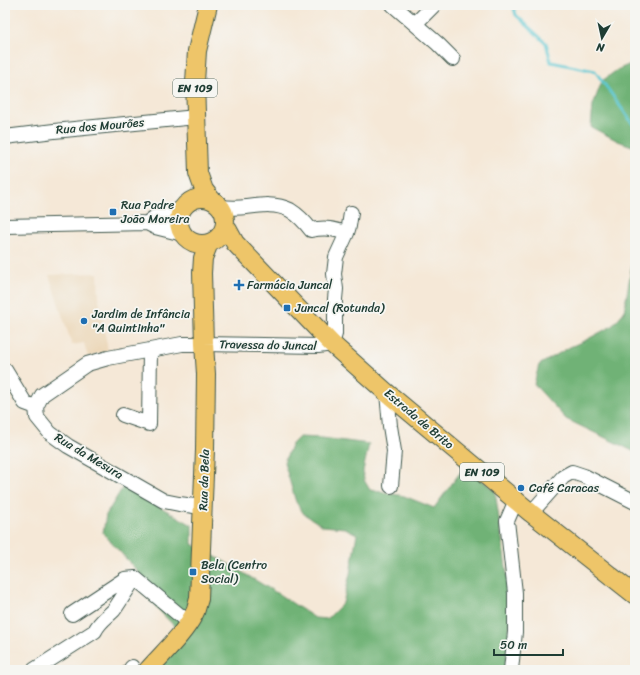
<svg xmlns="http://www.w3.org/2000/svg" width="640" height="675" font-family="Sriracha,sans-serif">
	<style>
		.built { fill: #ecd8ba }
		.forest { fill: #6fb276; stroke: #477855 }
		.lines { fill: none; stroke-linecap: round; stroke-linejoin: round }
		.stream { stroke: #5bc8d2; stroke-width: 3 }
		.minor-casing { stroke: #3f574c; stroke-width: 16 }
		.major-casing { stroke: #3f574c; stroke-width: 20 }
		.minor { stroke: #fff; stroke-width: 14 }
		.major { stroke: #eec569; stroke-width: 18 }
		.poi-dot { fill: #1f6fb2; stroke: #f6f6f2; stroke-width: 1.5 }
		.labels { text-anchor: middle; stroke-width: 3.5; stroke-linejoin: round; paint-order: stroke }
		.shield { fill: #f6f6f2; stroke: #60746d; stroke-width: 1 }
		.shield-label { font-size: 11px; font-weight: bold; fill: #1f3d34 }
		.street-label { font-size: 12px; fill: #1f3d34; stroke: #f6f6f2 }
		.poi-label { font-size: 12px; fill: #1f3d34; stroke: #f6f6f2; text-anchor: start }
	</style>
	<rect width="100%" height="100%" fill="#f6f6f2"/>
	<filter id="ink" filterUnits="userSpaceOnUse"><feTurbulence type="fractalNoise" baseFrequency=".025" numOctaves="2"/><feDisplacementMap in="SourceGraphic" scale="8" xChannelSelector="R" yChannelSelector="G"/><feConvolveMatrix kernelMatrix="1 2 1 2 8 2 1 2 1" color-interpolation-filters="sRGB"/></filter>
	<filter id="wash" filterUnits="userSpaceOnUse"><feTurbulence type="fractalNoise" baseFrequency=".012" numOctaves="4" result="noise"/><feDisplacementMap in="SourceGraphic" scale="16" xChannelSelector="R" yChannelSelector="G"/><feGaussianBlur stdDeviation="0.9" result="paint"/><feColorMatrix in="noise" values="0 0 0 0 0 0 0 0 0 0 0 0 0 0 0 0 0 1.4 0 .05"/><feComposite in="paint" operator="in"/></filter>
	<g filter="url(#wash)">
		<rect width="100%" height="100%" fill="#f5e8d7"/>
		<path class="built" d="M98,273L99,300L108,351L98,353L88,357L84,343L72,345L49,275Z"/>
		<path class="forest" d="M635,62V147L618,141L591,127L593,105L602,81L617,70Z
			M635,250V452L566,419L534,384L539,365L570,347L586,340L612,326L624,312L634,252Z
			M299,437L322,438L369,444L363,471L364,480L370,490L404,496L434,508L465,466L495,491L507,574L510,622L505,670H155L182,634L156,607L140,574L103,533L106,515L123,487L128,484L146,499L192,525V544L225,562L280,595L315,618L327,619L343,603L350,574L357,534L345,528L323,526L304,514L296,502L284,462L292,444Z"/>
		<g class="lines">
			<path class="stream" d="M513,5L516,15L546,43L551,62L595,71L635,127"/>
		</g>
	</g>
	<g filter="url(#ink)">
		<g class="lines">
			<g class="minor-casing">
				<path id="minor" d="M393,5L438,44L453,59
					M415,24L434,5
					M5,137L54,131L196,117
					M221,207C230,208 238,208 247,207C262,205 276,203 290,210C298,215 305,222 311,230C326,227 333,229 347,233
					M147,223L155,217L170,214L183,207
					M5,226L147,223L155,227L183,234
					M5,370L25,403L36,407
					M387,393L390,426L394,451L391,486
					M123,415L149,424L150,350
					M202,507L179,504L164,501L68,446L50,433L37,417L36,407L42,395L87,364L108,358L182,344H204L318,346L332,344L335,334V299L336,289L334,274L336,257L347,233L349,226L351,213
					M531,513L563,477L572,472L584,476L635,502
					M135,578L189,623
					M72,614L125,579L135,578
					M34,670L95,631C99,622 107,617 114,610C121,600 128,588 135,578
					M130,670L132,667
					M511,670L515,632V593L507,521L516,500"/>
			</g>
			<g class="major-casing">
				<path id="major" d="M208,5L197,51L195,82L198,173L204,190L211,199
					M179 221a23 23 0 1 1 46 0a23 23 0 1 1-46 0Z
					M225,227L228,230L235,243L332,344L387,393L531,513L635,595
					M148,670C163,653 184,634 194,614C197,609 197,604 199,599L205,450L206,374L204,344L202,273L203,258L209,243"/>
			</g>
			<use href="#minor" class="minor"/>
			<use href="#major" class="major"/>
		</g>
	</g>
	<g class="poi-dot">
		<rect x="109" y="208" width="8" height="8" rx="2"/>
		<path d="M237 279h4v4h4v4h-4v4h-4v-4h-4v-4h4z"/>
		<rect x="283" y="304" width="8" height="8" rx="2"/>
		<circle cx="84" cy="321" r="4"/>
		<circle cx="521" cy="488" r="4"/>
		<rect x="189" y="568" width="8" height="8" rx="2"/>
	</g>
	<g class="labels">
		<g class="shield">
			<rect x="173" y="79" width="44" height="18" rx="3"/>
			<rect x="460" y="463" width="44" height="18" rx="3"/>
		</g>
		<g class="shield-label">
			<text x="195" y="92">EN 109</text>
			<text x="482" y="476">EN 109</text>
		</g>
		<g class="street-label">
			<text transform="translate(100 126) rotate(-5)" y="4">Rua dos Mourões</text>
			<text transform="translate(268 345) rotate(1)" y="4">Travessa do Juncal</text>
			<text transform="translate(419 419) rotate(40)" y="4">Estrada de Brito</text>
			<text transform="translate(89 456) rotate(31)" y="4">Rua da Mesura</text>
			<text transform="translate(204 480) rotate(-88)" y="4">Rua da Bela</text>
		</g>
		<g class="poi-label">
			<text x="121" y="209">Rua Padre<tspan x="121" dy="14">João Moreira</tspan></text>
			<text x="247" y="289">Farmácia Juncal</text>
			<text x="295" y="312">Juncal (Rotunda)</text>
			<text x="92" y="318">Jardim de Infância<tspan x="92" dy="14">"A Quintinha"</tspan></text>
			<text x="529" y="492">Café Caracas</text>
			<text x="201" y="569">Bela (Centro<tspan x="201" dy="14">Social)</tspan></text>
		</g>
	</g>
	<rect width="640" height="675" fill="none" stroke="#f6f6f2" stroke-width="20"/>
	<g transform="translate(602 38) rotate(189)" stroke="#f6f6f2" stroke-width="3" paint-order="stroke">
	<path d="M0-3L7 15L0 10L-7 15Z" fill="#1f3d34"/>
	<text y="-6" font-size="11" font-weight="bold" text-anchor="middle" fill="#1f3d34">N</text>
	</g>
	<path d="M494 649v6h69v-6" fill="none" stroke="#1f3d34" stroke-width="2"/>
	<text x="500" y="649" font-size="12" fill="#1f3d34" stroke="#f6f6f2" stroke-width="3" paint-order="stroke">50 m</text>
</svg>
